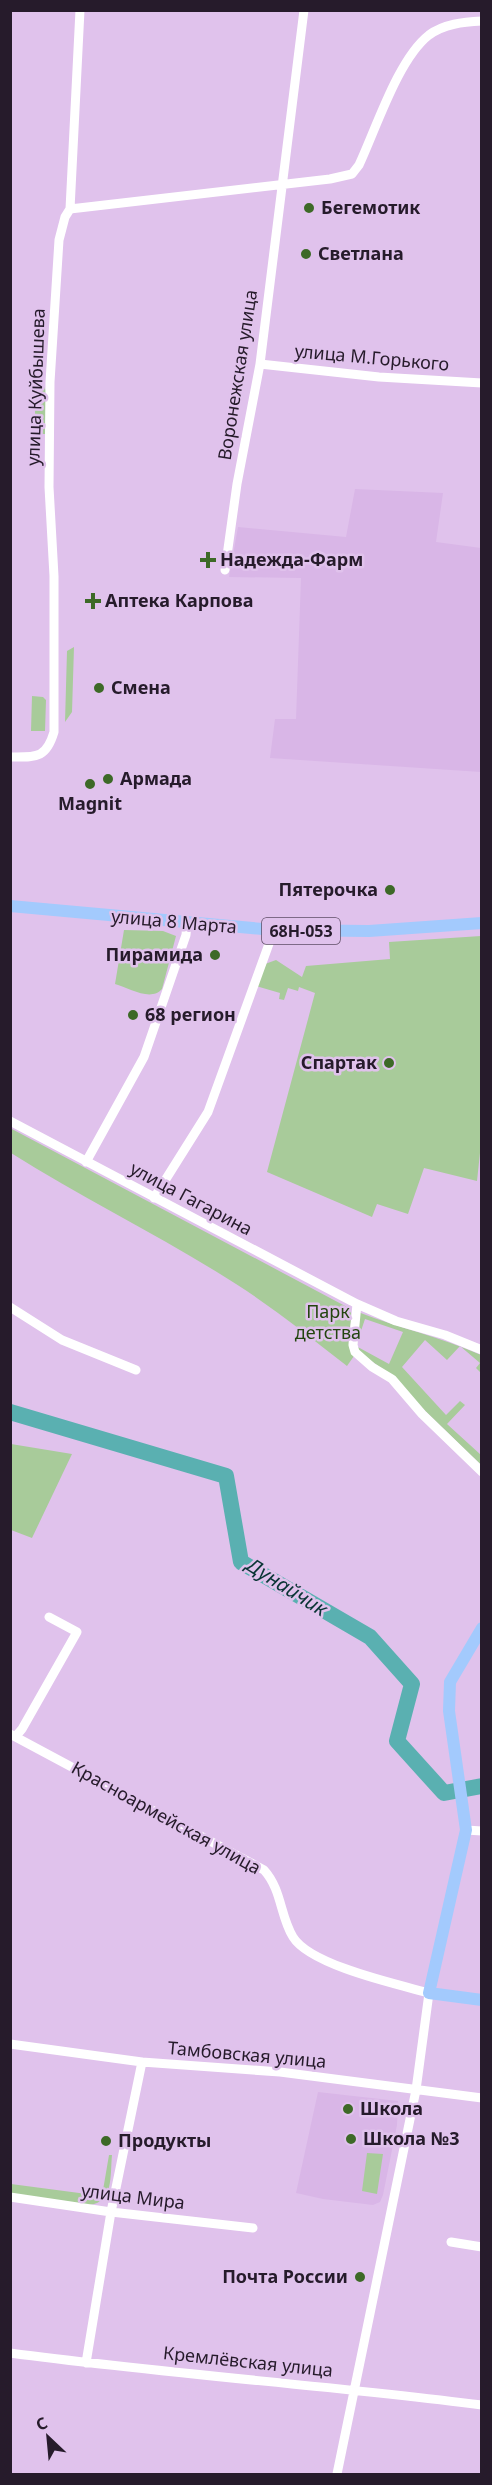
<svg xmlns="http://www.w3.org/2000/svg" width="492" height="2485" font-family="'Noto Sans',sans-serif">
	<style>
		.built { fill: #d9b6e7 }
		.green { fill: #a8cb9a; fill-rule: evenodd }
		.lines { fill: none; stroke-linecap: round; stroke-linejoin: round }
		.river { stroke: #5ab0b1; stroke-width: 16 }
		.minor { stroke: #fff; stroke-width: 9 }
		.major { stroke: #a3cafd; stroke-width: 12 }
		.poi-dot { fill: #3d6927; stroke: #e0c2ec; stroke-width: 2 }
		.labels { text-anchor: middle; stroke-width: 5; stroke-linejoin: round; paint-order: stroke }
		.shield { fill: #e0c2ec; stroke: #5e4d65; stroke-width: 1.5 }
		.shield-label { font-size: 16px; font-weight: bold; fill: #261b2b }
		.poi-label { font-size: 18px; font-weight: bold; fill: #261b2b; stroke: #e0c2ec; text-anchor: start }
		.street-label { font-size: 18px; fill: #261b2b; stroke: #e0c2ec }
		.park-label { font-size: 18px; fill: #23450f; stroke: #e0c2ec }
		.water-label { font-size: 20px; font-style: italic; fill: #093435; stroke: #e0c2ec }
	</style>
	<rect width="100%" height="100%" fill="#e0c2ec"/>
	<path class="built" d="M355,489L443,493L436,542L481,548V772L270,758L275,719H296L301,578L229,577L238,527L346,537Z
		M318,2092L398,2101L397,2125L383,2195L380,2202L373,2205L323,2199L296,2193Z"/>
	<path class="green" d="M35,381C55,385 47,419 47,434H35Z
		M74,647L72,712L65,722L67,651Z
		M32,696L43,697L46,700L45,731H31Z
		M124,930L163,931L176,936L162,989C151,1002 129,988 115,984Z
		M481,936L482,1134L477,1181L424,1168L408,1214L377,1204L372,1217L267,1172L315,993L299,987L298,991L288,988L284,1000L279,999L280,993L256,986L265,964L276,960L302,977L306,966L390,959L389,942Z
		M10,1128L347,1307L351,1313C353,1327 343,1344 354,1356L347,1366C310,1337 275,1309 236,1284C163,1237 84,1199 11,1153Z
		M358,1312C399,1328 441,1337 481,1355V1373L476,1368L480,1363L460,1346L447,1360L425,1340L402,1367L446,1415L460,1401L465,1405L447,1424L481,1455V1465L416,1402L393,1377L358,1351L355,1346ZM365,1319L403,1332L389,1364L356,1346Z
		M11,1444L72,1454L32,1538L11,1530Z
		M367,2153L383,2154L377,2194L362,2191Z
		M109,2155H112C110,2175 114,2203 89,2205L11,2194V2184L102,2196Z"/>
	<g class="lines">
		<path class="river" d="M10,1412L226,1476L241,1562L370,1637L412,1684L397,1741L444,1793L482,1786"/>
		<path class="minor" d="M70,209L330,179L352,174L359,165C376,129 398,59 429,35C444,24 463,22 482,21
			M260,364L379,377L482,383
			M225,570L237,484L260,364L304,10
			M10,757C36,757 46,759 54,732V576L49,487L50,382L59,240L65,217L70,209L80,10
			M10,1121L357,1304L396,1321L445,1335L482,1350
			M86,1162L144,1057L186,935L187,923
			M154,1198L208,1112L274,930
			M357,1304L353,1345L355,1352L372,1367L392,1379L422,1414L482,1472
			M10,1307L62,1340L136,1370
			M10,1734L264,1870C282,1890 280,1916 293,1937C310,1965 396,1984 429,1993L416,2090L337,2474
			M16,1736L22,1729L77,1632L49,1617
			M466,1830L482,1831
			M10,2044L142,2062L280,2072L482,2098
			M10,2197L111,2212L253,2228
			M451,2242L482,2247
			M10,2353C167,2374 325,2385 482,2405
			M86,2363L111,2212L142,2062"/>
		<path class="major" d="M10,906L274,930L369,931L482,923
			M482,1628L450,1682L449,1711L466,1830L429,1993L482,2000"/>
	</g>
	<g class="poi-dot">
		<circle cx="309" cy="208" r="6"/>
		<circle cx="306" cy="254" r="6"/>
		<path d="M205 551h6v6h6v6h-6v6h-6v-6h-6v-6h6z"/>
		<path d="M90 592h6v6h6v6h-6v6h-6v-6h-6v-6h6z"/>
		<circle cx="99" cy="688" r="6"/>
		<circle cx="108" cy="779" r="6"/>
		<circle cx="90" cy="784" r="6"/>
		<circle cx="390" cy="890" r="6"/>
		<circle cx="215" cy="955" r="6"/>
		<circle cx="133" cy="1015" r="6"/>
		<circle cx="389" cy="1063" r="6"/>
		<circle cx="348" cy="2109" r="6"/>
		<circle cx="351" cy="2139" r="6"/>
		<circle cx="106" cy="2141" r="6"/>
		<circle cx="360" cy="2277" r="6"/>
	</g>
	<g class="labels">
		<rect class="shield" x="262" y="918" width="78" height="26" rx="4.5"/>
		<g class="shield-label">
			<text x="301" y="937">68Н-053</text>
		</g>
		<g class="poi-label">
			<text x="321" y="214">Бегемотик</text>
			<text x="318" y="260">Светлана</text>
			<text x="220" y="566">Надежда-Фарм</text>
			<text x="105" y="607">Аптека Карпова</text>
			<text x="111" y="694">Смена</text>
			<text x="120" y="785">Армада</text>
			<text x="90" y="810" text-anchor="middle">Magnit</text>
			<text x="378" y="896" text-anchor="end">Пятерочка</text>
			<text x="203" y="961" text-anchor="end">Пирамида</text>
			<text x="145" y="1021">68 регион</text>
			<text x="377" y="1069" text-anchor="end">Спартак</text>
			<text x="360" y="2115">Школа</text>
			<text x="363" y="2145">Школа №3</text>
			<text x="118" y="2147">Продукты</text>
			<text x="348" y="2283" text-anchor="end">Почта России</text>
		</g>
		<g class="street-label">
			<text transform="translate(372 358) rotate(5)" y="6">улица М.Горького</text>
			<text transform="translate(238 375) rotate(-81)" y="6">Воронежская улица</text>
			<text transform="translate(36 387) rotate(-88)" y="6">улица Куйбышева</text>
			<text transform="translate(174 922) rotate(5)" y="6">улица 8 Марта</text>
			<text transform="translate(191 1199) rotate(28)" y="6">улица Гагарина</text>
			<text transform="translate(166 1818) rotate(29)" y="6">Красноармейская улица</text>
			<text transform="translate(247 2055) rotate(5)" y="6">Тамбовская улица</text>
			<text transform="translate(133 2197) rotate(7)" y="6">улица Мира</text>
			<text transform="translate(248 2362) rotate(6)" y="6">Кремлёвская улица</text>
		</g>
		<g class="park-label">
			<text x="328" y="1318">Парк<tspan x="328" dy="21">детства</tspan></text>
		</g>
		<g class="water-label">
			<text transform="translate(287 1587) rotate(32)" y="7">Дунайчик</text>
		</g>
	</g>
	<rect width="492" height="2485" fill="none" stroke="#261b2b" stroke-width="24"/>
	<g transform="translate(48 2437) rotate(334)" stroke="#e0c2ec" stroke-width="4.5" paint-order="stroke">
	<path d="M0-4.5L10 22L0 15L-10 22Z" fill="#261b2b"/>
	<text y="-9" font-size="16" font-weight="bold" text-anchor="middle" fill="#261b2b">С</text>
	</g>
</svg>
